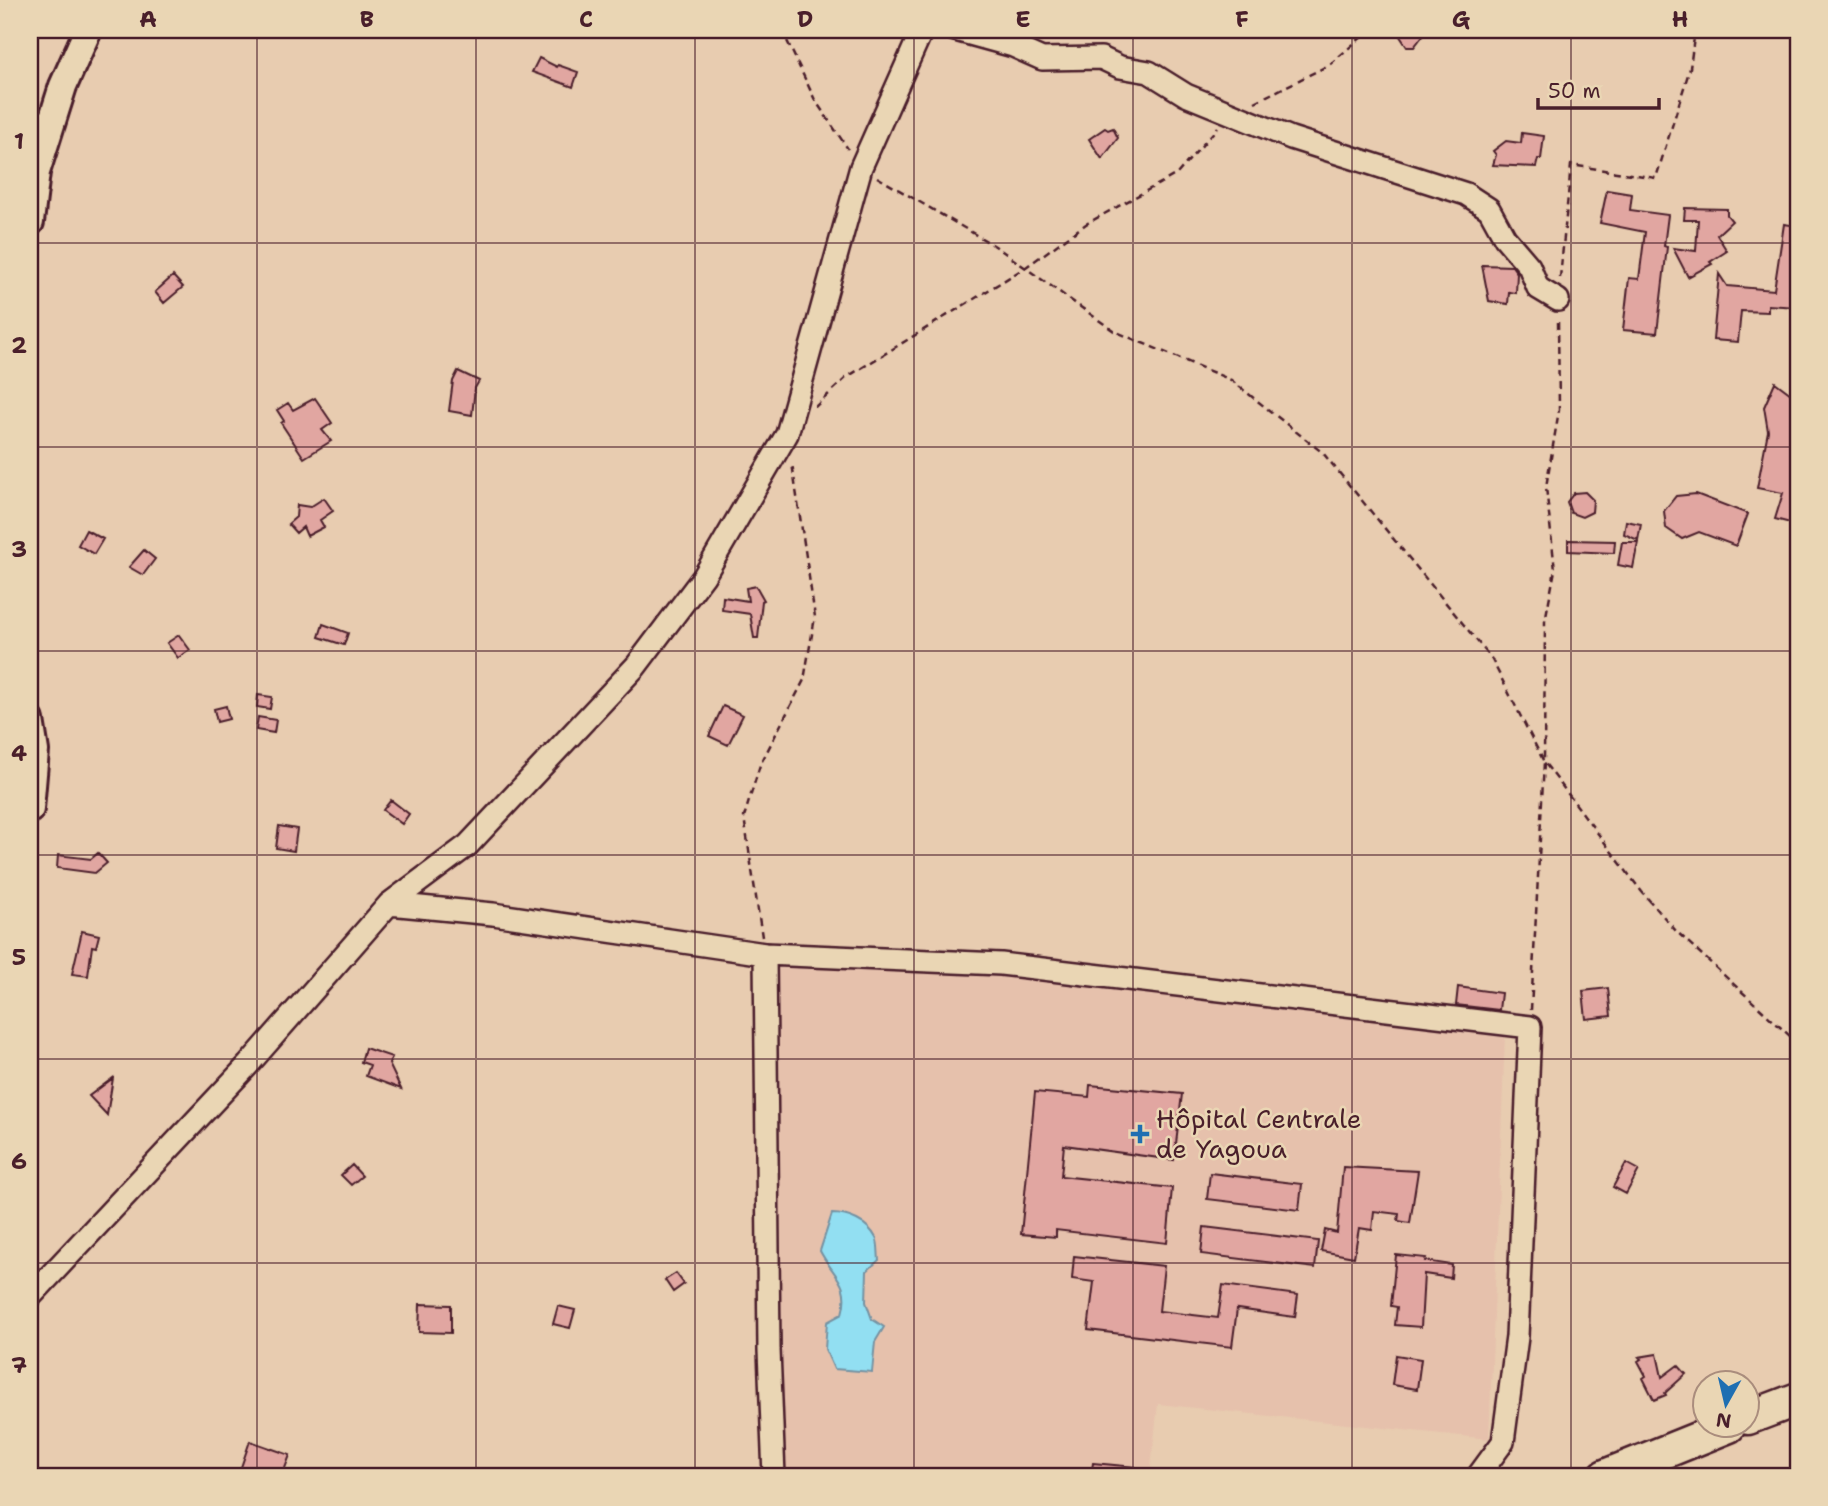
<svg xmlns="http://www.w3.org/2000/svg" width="1828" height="1506" font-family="'Shantell Sans',sans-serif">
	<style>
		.built { fill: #e6c1ac }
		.water { fill: #92dff2; stroke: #7592a2; stroke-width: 2 }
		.building { fill: #e1a6a1; stroke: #4a1f2b; stroke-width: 2 }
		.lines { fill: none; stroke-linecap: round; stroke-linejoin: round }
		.minor-casing { stroke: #4a1f2b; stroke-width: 26 }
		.major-casing { stroke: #4a1f2b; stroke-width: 32 }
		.highway-casing { stroke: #4a1f2b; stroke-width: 37 }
		.path { stroke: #4a1f2b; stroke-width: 2.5; stroke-dasharray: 7 5; stroke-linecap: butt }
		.minor { stroke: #ead6b4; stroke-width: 21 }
		.major { stroke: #ead6b4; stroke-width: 26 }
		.highway { stroke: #ead6b4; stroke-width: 32 }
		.grid { fill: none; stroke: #4a1f2b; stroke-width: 2; stroke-opacity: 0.55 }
		.poi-dot { fill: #1f6fb2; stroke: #ead6b4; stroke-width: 2.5 }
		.labels { text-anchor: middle; stroke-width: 5; stroke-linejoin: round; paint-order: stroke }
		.poi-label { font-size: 26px; fill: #4a1f2b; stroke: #ead6b4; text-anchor: start }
		.neatline { fill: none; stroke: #4a1f2b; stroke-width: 2.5 }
		.grid-label { font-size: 23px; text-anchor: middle; font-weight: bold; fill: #4a1f2b }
	</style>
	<rect width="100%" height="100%" fill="#e8ccb0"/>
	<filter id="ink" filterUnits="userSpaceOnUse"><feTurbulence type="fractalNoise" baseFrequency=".0143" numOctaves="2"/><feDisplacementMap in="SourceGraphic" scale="14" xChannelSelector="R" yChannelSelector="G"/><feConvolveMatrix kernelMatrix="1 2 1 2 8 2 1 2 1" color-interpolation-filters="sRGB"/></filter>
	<g filter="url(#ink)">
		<path class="built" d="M775,949L1505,1035L1489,1439L1158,1404L1150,1476H782Z"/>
		<path class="water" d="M832,1214C848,1214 868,1222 876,1238C879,1243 878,1254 879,1260L867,1271L866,1302L872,1319L884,1327L875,1342L872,1372L834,1369L825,1349L827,1322L842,1314C851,1283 833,1276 820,1251Z"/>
		<path class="building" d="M1396,30H1427L1414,47H1407Z
			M539,58L557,67L558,65L578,72L573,87L532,72Z
			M1105,128L1108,130L1113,128L1118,138L1102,159L1089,139Z
			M1522,133L1544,136L1541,159H1538L1536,167L1493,165L1496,155L1493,151L1506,141L1521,143Z
			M1607,190L1632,194L1630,210L1668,215L1664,246L1667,247L1657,333L1623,330L1629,278L1639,279L1645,232L1600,223Z
			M1685,208L1727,209V215L1732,221L1717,235L1727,251L1710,262L1712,264L1688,277L1673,248L1696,251L1698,220H1684Z
			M1784,224L1798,226V240L1790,290L1798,291V307L1768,305V312L1741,311L1738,342L1713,340L1719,274L1727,286L1774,290Z
			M1482,265L1512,266L1517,273L1516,293L1509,292L1508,304L1489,301Z
			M173,276L183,287L164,303L155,292Z
			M458,371L479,381L475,388L472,415L449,411L453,381Z
			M1775,382L1791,394H1798V485L1792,510L1798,512V525L1775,519L1783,493L1757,488L1768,431L1764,407Z
			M315,398L332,423L322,430L331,441L304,458L281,423L284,421L277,410L288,403L293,410Z
			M1585,492L1593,500L1592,512L1582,517L1571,513L1567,502L1574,493Z
			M1696,494L1748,514L1736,546L1699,532L1682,539L1666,528L1664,511L1676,496Z
			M324,498L333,511L320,520L324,527L307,536L303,527L296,533L288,524L296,517L297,505L310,507Z
			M1626,521L1641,524L1638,540L1624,534Z
			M86,530L103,539L94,554L78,545Z
			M1568,540L1615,541L1614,553L1568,551Z
			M1622,542H1638L1633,568L1618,565Z
			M144,550L155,559L143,575L129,567Z
			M756,586L764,600L762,601L758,638H754L750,614L722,610L723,597L748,601L746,588Z
			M323,624L348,633L344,645L319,637Z
			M179,635L190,650L178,658L167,643Z
			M258,695L272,697L270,709L257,707Z
			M226,706L229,719L217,722L214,709Z
			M723,706L743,715L728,745L709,736Z
			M258,717L276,720L274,733L256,730Z
			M391,800L409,814L402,824L383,810Z
			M279,826L297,829L294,851L276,848Z
			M98,853L107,863L95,873L57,868L58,855L91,859Z
			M82,931L99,935L96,947L92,946L88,976L72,974Z
			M1458,987L1501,993L1499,1010L1456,1005Z
			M1608,988L1611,1016L1586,1019L1583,991Z
			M365,1048L392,1057L389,1064L401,1089L366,1076L370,1065L361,1062Z
			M113,1078L107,1115L89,1096Z
			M1090,1085L1182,1094L1174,1160L1064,1145L1061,1176L1172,1188L1167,1243L1056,1230V1237L1021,1234L1035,1092L1089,1097Z
			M1626,1163L1639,1170L1626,1194L1613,1187Z
			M352,1165L362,1176L351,1185L341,1175Z
			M1343,1167L1418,1171L1410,1223L1398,1221L1399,1214L1374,1211L1372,1230L1359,1228L1354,1257L1321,1251L1325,1230L1337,1233Z
			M1210,1173L1302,1184L1299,1210L1207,1199Z
			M1204,1227L1318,1241L1315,1268L1201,1254Z
			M1396,1255L1426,1258L1425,1261L1452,1265L1451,1278L1424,1274L1421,1327L1395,1325L1397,1307L1391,1306Z
			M1074,1256L1164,1266L1159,1311L1218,1318L1223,1285L1298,1295L1295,1317L1237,1309L1232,1347L1088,1330L1094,1282L1072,1279Z
			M676,1273L684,1284L673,1292L665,1280Z
			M420,1304L451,1305V1333L419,1332Z
			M558,1306L575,1310L570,1328L553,1324Z
			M1657,1354L1662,1377L1678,1365L1686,1374L1665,1393L1666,1395L1654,1400L1643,1378L1646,1376L1638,1361L1641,1359L1639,1357Z
			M1396,1355L1421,1359L1417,1389L1392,1385Z
			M250,1441L290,1455L282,1476H238Z
			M1093,1463L1135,1467V1476H1091Z"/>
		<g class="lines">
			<g class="minor-casing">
				<path id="minor" d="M955,30L1013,46L1042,59L1101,58L1120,67L1149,72L1186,95L1291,138L1466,194L1489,209L1505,238L1529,266L1538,288L1558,300
					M389,904L493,914L765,954L1001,964L1530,1027L1517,1337L1503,1442L1478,1476
					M765,954L769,1350L774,1476
					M30,1297L248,1065L389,904L468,845L636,666L704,576L787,434L861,167L922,30"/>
			</g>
			<g class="major-casing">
				<path id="major" d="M30,222L36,172L63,86L88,30
					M30,720L35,751L30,809"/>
			</g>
			<g class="highway-casing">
				<path id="highway" d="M1748,1418L1798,1399
					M1605,1476L1729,1426"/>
			</g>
			<path class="path" d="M782,30L815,100L848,149
				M1255,102L1329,65L1370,30
				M877,177L995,246L1114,331L1231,380L1323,453L1491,658L1544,762L1642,892L1676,931L1791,1037L1798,1051
				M1560,278L1571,165L1656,178L1690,68L1695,30
				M815,407L847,377L1026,267L1086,224L1177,174L1218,127
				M762,937L744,817L760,765L804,680L815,617L792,463
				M1531,1010L1544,762L1545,621L1555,570L1546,487L1559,410L1558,320"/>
			<use href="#minor" class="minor"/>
			<use href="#major" class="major"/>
			<use href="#highway" class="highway"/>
		</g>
	</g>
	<path class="grid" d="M257,30V1476M476,30V1476M695,30V1476M914,30V1476M1133,30V1476M1352,30V1476M1571,30V1476M30,243H1798M30,447H1798M30,651H1798M30,855H1798M30,1059H1798M30,1263H1798"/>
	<path class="poi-dot" d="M1136.5 1123.5h7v7h7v7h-7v7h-7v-7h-7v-7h7z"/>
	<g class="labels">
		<g class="poi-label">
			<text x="1156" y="1128">Hôpital Centrale<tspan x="1156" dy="30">de Yagoua</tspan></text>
		</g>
	</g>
	<rect width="1828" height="1506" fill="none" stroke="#ead6b4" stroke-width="77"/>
	<g transform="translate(1726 1404) rotate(188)"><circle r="33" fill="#ead6b4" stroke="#aa8d7d" stroke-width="2"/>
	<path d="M0-5L12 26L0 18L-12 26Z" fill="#1f6fb2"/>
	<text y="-10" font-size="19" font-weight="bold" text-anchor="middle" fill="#4a1f2b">N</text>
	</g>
	<path d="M1538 98v10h121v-10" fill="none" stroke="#4a1f2b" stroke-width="3.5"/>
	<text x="1548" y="98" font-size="21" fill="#4a1f2b" stroke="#ead6b4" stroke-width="5" paint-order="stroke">50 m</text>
	<rect x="38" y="38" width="1752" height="1430" class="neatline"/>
	<g class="grid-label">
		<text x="148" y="27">A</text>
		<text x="367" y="27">B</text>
		<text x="586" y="27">C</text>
		<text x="805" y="27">D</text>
		<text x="1023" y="27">E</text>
		<text x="1242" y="27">F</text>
		<text x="1461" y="27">G</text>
		<text x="1680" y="27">H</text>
		<text x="19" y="149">1</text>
		<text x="19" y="353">2</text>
		<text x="19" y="557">3</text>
		<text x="19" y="761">4</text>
		<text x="19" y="965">5</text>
		<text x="19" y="1169">6</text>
		<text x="19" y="1373">7</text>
	</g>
</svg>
